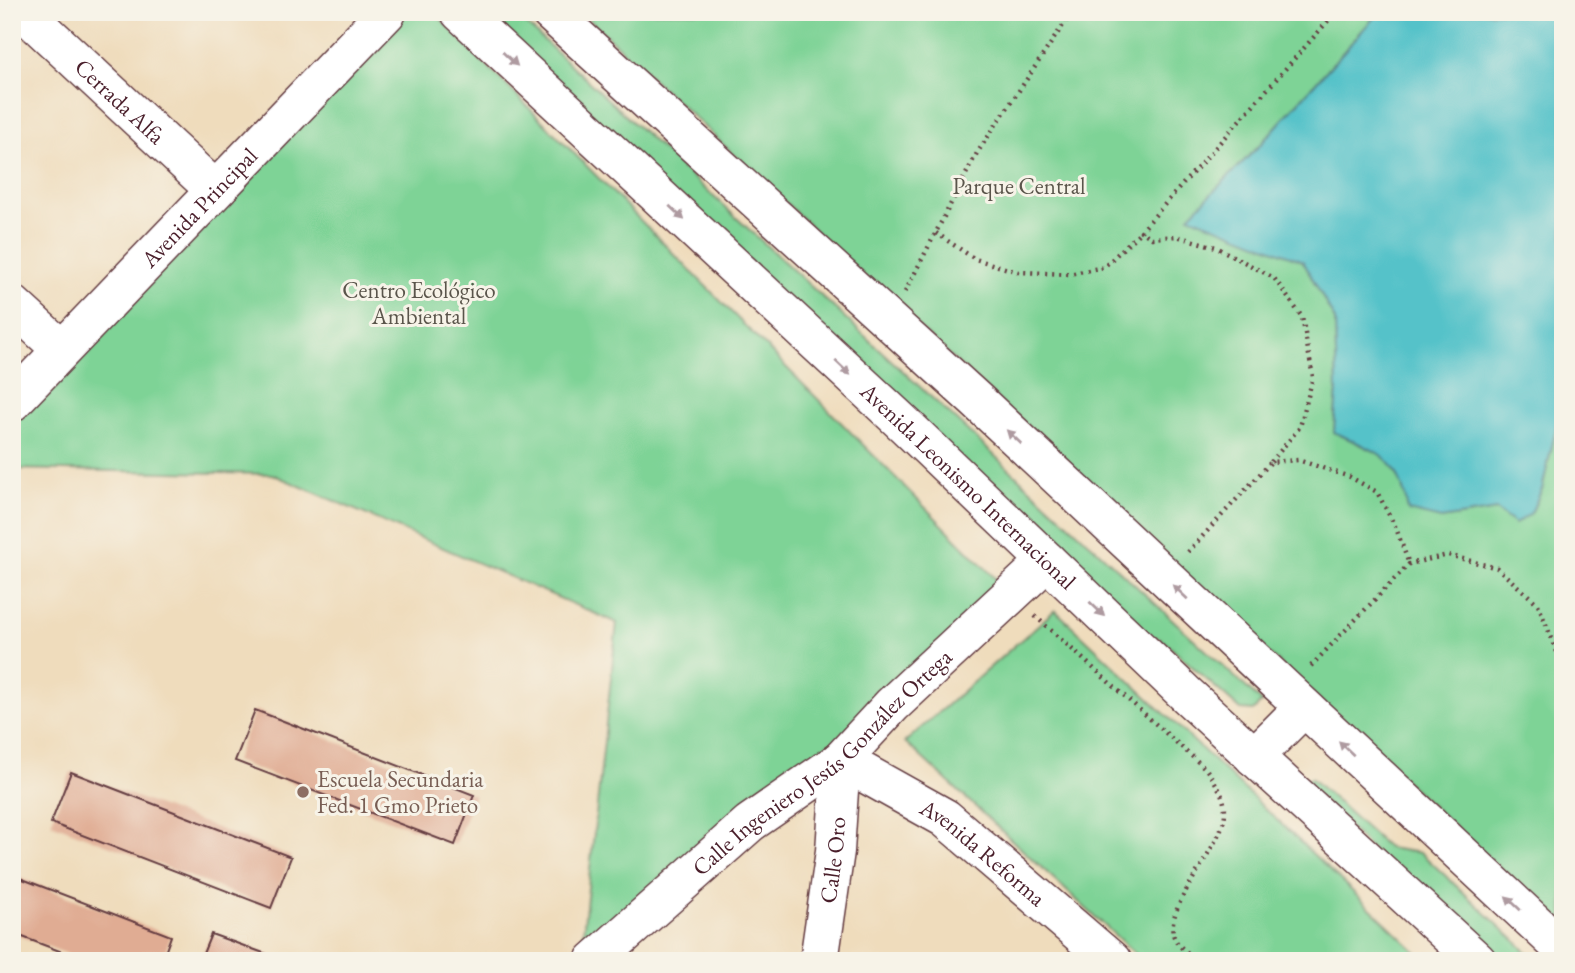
<svg xmlns="http://www.w3.org/2000/svg" width="1575" height="973" font-family="'EB Garamond',serif">
	<style>
		.green { fill: #7ed396; stroke: #647960; stroke-width: 2 }
		.water { fill: #54c2c9; stroke: #4f707a; stroke-width: 2 }
		.building { fill: #e0ac93 }
		.lines { fill: none; stroke-linecap: round; stroke-linejoin: round }
		.minor-casing { stroke: #633b41; stroke-width: 41 }
		.path { stroke: #633b41; stroke-width: 4.5; stroke-dasharray: 2 5; stroke-linecap: butt }
		.minor { stroke: #fff; stroke-width: 38 }
		.oneway { fill: #ae9aa0 }
		.education-dot { fill: #8d6e63; stroke: #f7f3e8; stroke-width: 2.5 }
		.labels { text-anchor: middle; stroke-width: 6; stroke-linejoin: round; paint-order: stroke }
		.street-label { font-size: 23px; fill: #4a1f2b; stroke: #f7f3e8 }
		.park-label { font-size: 23px; fill: #5a554b; stroke: #f7f3e8 }
		.education-label { font-size: 23px; fill: #785e54; stroke: #f7f3e8; text-anchor: start }
	</style>
	<rect width="100%" height="100%" fill="#f7f3e8"/>
	<filter id="ink" filterUnits="userSpaceOnUse"><feTurbulence type="fractalNoise" baseFrequency=".0143" numOctaves="2"/><feDisplacementMap in="SourceGraphic" scale="14" xChannelSelector="R" yChannelSelector="G"/><feConvolveMatrix kernelMatrix="1 2 1 2 8 2 1 2 1" color-interpolation-filters="sRGB"/></filter>
	<filter id="wash" filterUnits="userSpaceOnUse"><feTurbulence type="fractalNoise" baseFrequency=".00686" numOctaves="4" result="noise"/><feDisplacementMap in="SourceGraphic" scale="28" xChannelSelector="R" yChannelSelector="G"/><feGaussianBlur stdDeviation="1.57" result="paint"/><feColorMatrix in="noise" values="0 0 0 0 0 0 0 0 0 0 0 0 0 0 0 0 0 1.4 0 .05"/><feComposite in="paint" operator="in"/></filter>
	<g filter="url(#wash)">
		<rect width="100%" height="100%" fill="#efdcbc"/>
		<path class="green" d="M400,12H434L1006,589L588,961H580L617,623L272,474L12,469V418Z
			M456,12H513L1262,702L1253,711L1241,710L1160,638L1127,633Z
			M581,12H1379L1259,146L1190,216L1303,261L1335,320L1337,389L1334,432L1387,457L1404,486L1441,519L1496,510L1531,513L1542,489L1563,398V928Z
			M1055,610L1426,961H1143L905,742Z
			M1311,778L1388,848L1421,853L1537,961H1482L1304,782Z"/>
		<path class="water" d="M1379,12H1548L1563,35V398L1542,489L1531,513L1515,524L1496,510L1441,519L1408,511C1398,454 1382,455 1334,432L1337,389L1335,320L1303,261L1189,216L1259,146Z"/>
		<g id="blocks">
			<path class="building" d="M255,710L474,795L455,845L235,761Z
				M71,772L291,857L271,908L51,823Z
				M12,875L171,936L162,961H86L12,933Z
				M211,934L283,960V961H200Z"/>
		</g>
	</g>
	<g filter="url(#ink)">
		<use href="#blocks" fill-opacity="0" stroke="#633b41" stroke-width="2"/>
		<g class="lines">
			<g class="minor-casing">
				<g id="minor">
					<path id="s1" d="M24,12L215,190"/>
					<path id="s2" d="M460,12L905,425L1187,695L1477,961"/>
					<path d="M550,12L976,400L1563,949"/>
					<path d="M12,304L61,349"/>
					<path id="s3" d="M12,402L387,12"/>
					<path d="M1254,757L1303,708"/>
					<path id="s4" d="M841,760L945,818L1112,961"/>
					<path id="s5" d="M594,961L750,823L841,760L892,705L1047,561"/>
					<path id="s6" d="M819,961L835,851L841,760"/>
				</g>
			</g>
			<path class="path" d="M936,233L975,259L1018,272L1069,274L1104,267L1141,231
				M905,292L977,153L1072,12
				M1271,462L1300,427L1313,377L1302,317L1274,278L1216,247L1176,236L1152,238L1141,231L1336,12
				M1188,552L1271,462L1298,460L1350,477L1377,492L1396,528L1409,564
				M1035,616L1206,769C1215,782 1225,795 1225,812C1225,845 1159,910 1175,939C1179,948 1191,955 1199,961
				M1311,666L1409,564L1448,555L1497,568L1538,604L1563,667"/>
			<use href="#minor" class="minor"/>
		</g>
		<defs><path id="oneway-solid" d="M-6-.8H1V-3.2L6.5 0L1 3.2V.8H-6Z" transform="scale(1.75)"/></defs>
		<g class="oneway">
			<use href="#oneway-solid" transform="translate(510 59) rotate(43)"/>
			<use href="#oneway-solid" transform="translate(677 213) rotate(43)"/>
			<use href="#oneway-solid" transform="translate(843 368) rotate(43)"/>
			<use href="#oneway-solid" transform="translate(1014 437) rotate(-137)"/>
			<use href="#oneway-solid" transform="translate(1180 592) rotate(-137)"/>
			<use href="#oneway-solid" transform="translate(1097 609) rotate(44)"/>
			<use href="#oneway-solid" transform="translate(1346 748) rotate(-137)"/>
			<use href="#oneway-solid" transform="translate(1513 903) rotate(-137)"/>
		</g>
	</g>
	<circle class="education-dot" cx="303" cy="792" r="7"/>
	<g class="labels">
		<g class="street-label">
			<text dy="8" stroke="none"><textPath href="#s1" startOffset="131">Cerrada Alfa</textPath></text>
			<text dy="8" stroke="none"><textPath href="#s3" startOffset="270">Avenida Principal</textPath></text>
			<text dy="8" stroke="none"><textPath href="#s2" startOffset="695">Avenida Leonismo Internacional</textPath></text>
			<text dy="8" stroke="none"><textPath href="#s5" startOffset="303">Calle Ingeniero Jesús González Ortega</textPath></text>
			<text dy="8" stroke="none"><textPath href="#s4" startOffset="170">Avenida Reforma</textPath></text>
			<text dy="8" stroke="none"><textPath href="#s6" startOffset="102">Calle Oro</textPath></text>
		</g>
		<g class="park-label">
			<text x="1019" y="194">Parque Central</text>
			<text x="419" y="298">Centro Ecológico<tspan x="419" dy="26">Ambiental</tspan></text>
		</g>
		<g class="education-label">
			<text x="317" y="787">Escuela Secundaria<tspan x="317" dy="26">Fed. 1 Gmo Prieto</tspan></text>
		</g>
	</g>
	<rect width="1575" height="973" fill="none" stroke="#f7f3e8" stroke-width="42"/>
</svg>
